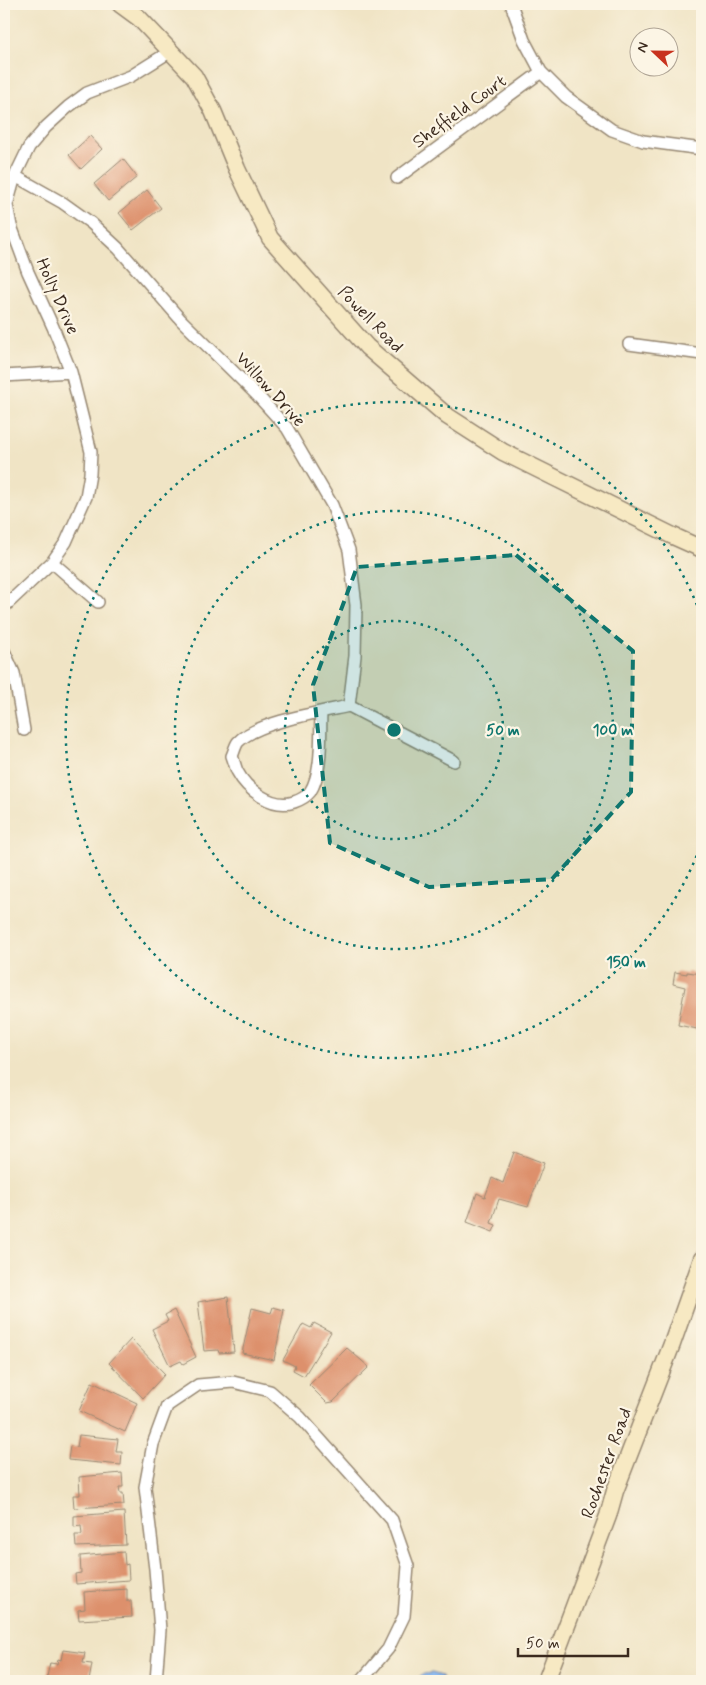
<svg xmlns="http://www.w3.org/2000/svg" width="706" height="1685" font-family="Mynerve,sans-serif">
	<style>
		.water { fill: url(#water-waves); stroke: #607087 }
		.building { fill: #dd906c }
		.lines { fill: none; stroke-linecap: round; stroke-linejoin: round }
		.street-casing { stroke: #968772; stroke-width: 14 }
		.secondary-casing { stroke: #968772; stroke-width: 19 }
		.street { stroke: #fff; stroke-width: 11 }
		.secondary { stroke: #f7e9c3; stroke-width: 16 }
		.marked { fill: #0f766e; fill-opacity: 0.2; stroke: #0f766e; stroke-width: 4; stroke-dasharray: 10 6; stroke-linejoin: round }
		.ring { fill: none; stroke: #0f766e; stroke-width: 2.5; stroke-dasharray: 2.5 5 }
		.labels { text-anchor: middle; stroke-width: 4.5; stroke-linejoin: round; paint-order: stroke }
		.street-label { font-size: 18px; fill: #3b2a1e; stroke: #fcf5e5 }
		.centre { fill: #0f766e; stroke: #fcf5e5; stroke-width: 2.5 }
		.ring-label { font-size: 15px; text-anchor: middle; font-weight: bold; fill: #0f766e; stroke: #fcf5e5; stroke-width: 4.5; stroke-linejoin: round; paint-order: stroke }
	</style>
	<defs>
		<pattern id="water-waves" width="16" height="10" patternUnits="userSpaceOnUse" patternTransform="scale(1.25)"><rect width="16" height="10" fill="#84b5f0"/><path d="M0 5q4-4 8 0t8 0" fill="none" stroke="#6d93c2"/></pattern>
	</defs>
	<rect width="100%" height="100%" fill="#fcf5e5"/>
	<filter id="ink" filterUnits="userSpaceOnUse"><feTurbulence type="fractalNoise" baseFrequency=".02" numOctaves="2"/><feDisplacementMap in="SourceGraphic" scale="10" xChannelSelector="R" yChannelSelector="G"/><feConvolveMatrix kernelMatrix="1 2 1 2 8 2 1 2 1" color-interpolation-filters="sRGB"/></filter>
	<filter id="wash" filterUnits="userSpaceOnUse"><feTurbulence type="fractalNoise" baseFrequency=".0096" numOctaves="4" result="noise"/><feDisplacementMap in="SourceGraphic" scale="20" xChannelSelector="R" yChannelSelector="G"/><feGaussianBlur stdDeviation="1.12" result="paint"/><feColorMatrix in="noise" values="0 0 0 0 0 0 0 0 0 0 0 0 0 0 0 0 0 1.4 0 .05"/><feComposite in="paint" operator="in"/></filter>
	<g filter="url(#wash)">
		<rect width="100%" height="100%" fill="#f0e4c5"/>
		<path class="water" d="M432,1673L442,1676L443,1681H412L424,1674Z"/>
		<g id="blocks">
			<path class="building" d="M90,136L102,149L81,169L69,155Z
				M123,159L137,177L108,201L94,184Z
				M147,190L161,208L133,230L119,213Z
				M675,972L687,974V972L702,974V1030L678,1025L685,987L673,984Z
				M514,1152L544,1163L528,1207L499,1199L491,1223L496,1225L493,1232L467,1222L477,1193L485,1197L492,1178L503,1183Z
				M228,1297L234,1352L219,1353L218,1350L204,1351L198,1302Z
				M273,1307L284,1310L274,1360L242,1353L252,1308L271,1313Z
				M174,1310L196,1357L183,1364L181,1361L170,1366L152,1329L168,1321L165,1315Z
				M314,1323L331,1332L304,1376L293,1370L295,1366L283,1360L303,1324L311,1328Z
				M131,1339L165,1374L143,1398L109,1363Z
				M347,1348L369,1367L333,1402L327,1403L309,1385Z
				M92,1382L137,1403L125,1432L79,1411Z
				M79,1435L118,1439L116,1452H122L121,1465L68,1460L70,1446L77,1447Z
				M122,1473L123,1487H119L120,1493H123L124,1505L74,1508L73,1495H80L79,1477Z
				M124,1512L126,1545L76,1547L75,1535H82L81,1526L74,1527V1516Z
				M124,1552L125,1565L128,1564L129,1580L76,1584L75,1574L81,1573L80,1556Z
				M127,1589V1601H131L132,1617L79,1620L78,1610L85,1609L84,1592Z
				M63,1650L85,1653L83,1663L92,1664L89,1681H46L50,1663L57,1664L58,1659L61,1660Z"/>
		</g>
	</g>
	<g filter="url(#ink)">
		<use href="#blocks" fill-opacity="0" stroke="#968772" stroke-width="1"/>
		<g class="lines">
			<g class="street-casing">
				<path id="street" d="M511,4L524,40L541,72L566,97L612,130L643,141L702,149
					M15,176L63,203L91,223L118,248L181,320L257,395L287,428L332,505L349,550L356,605L355,656L349,706
					M397,178L541,72
					M629,344L702,354
					M4,376L71,372
					M52,562L98,602
					M4,607L52,562L66,542L86,497L90,474L91,452L71,372L53,327L28,272L11,226L7,205L15,176L29,147L46,127L68,107L87,93L131,76L171,51
					M4,651L14,673L24,730
					M349,706L454,761
					M321,712C320,736 323,772 310,792C306,797 300,800 294,802C272,809 247,790 237,771C235,766 234,761 232,756C234,752 235,746 238,742C257,722 321,712 349,706
					M156,1681L160,1630L155,1569L145,1487L153,1444L167,1406L198,1385L233,1382L270,1391L300,1417L392,1520L408,1566L404,1616L388,1649L361,1681"/>
			</g>
			<g class="secondary-casing">
				<path id="secondary" d="M120,4L139,18L194,76L213,111L237,169L270,238L367,347L447,416L503,452L673,536L702,549
					M546,1681L608,1516L615,1491L672,1344L702,1259"/>
			</g>
			<use href="#street" class="street"/>
			<use href="#secondary" class="secondary"/>
		</g>
	</g>
	<path class="marked" d="M516,555L633,651L631,792L552,879L429,887L330,843L313,685L357,567Z"/>
	<g class="ring">
		<circle cx="394" cy="730" r="109"/>
		<circle cx="394" cy="730" r="219"/>
		<path d="M702 842A328 328 0 1 1 702 618"/>
	</g>
	<g class="labels">
		<g class="street-label">
			<text transform="translate(459 111) rotate(-36)" y="6">Sheffield Court</text>
			<text transform="translate(58 296) rotate(66)" y="6">Holly Drive</text>
			<text transform="translate(371 319) rotate(46)" y="6">Powell Road</text>
			<text transform="translate(271 389) rotate(48)" y="6">Willow Drive</text>
			<text transform="translate(606 1463) rotate(-70)" y="6">Rochester Road</text>
		</g>
	</g>
	<circle cx="394" cy="730" r="8" class="centre"/>
	<g class="ring-label">
		<text x="503" y="735">50 m</text>
		<text x="613" y="735">100 m</text>
		<text x="626" y="967">150 m</text>
	</g>
	<rect width="706" height="1685" fill="none" stroke="#fcf5e5" stroke-width="20"/>
	<g transform="translate(654 52) rotate(292)"><circle r="24" fill="#fcf5e5" stroke="#afa495"/>
	<path d="M0-4L9 19L0 12L-9 19Z" fill="#c8321e"/>
	<text y="-8" font-size="14" font-weight="bold" text-anchor="middle" fill="#3b2a1e">N</text>
	</g>
	<path d="M518 1648v8h110v-8" fill="none" stroke="#3b2a1e" stroke-width="2.5"/>
	<text x="526" y="1648" font-size="15" fill="#3b2a1e" stroke="#fcf5e5" stroke-width="4" paint-order="stroke">50 m</text>
</svg>
